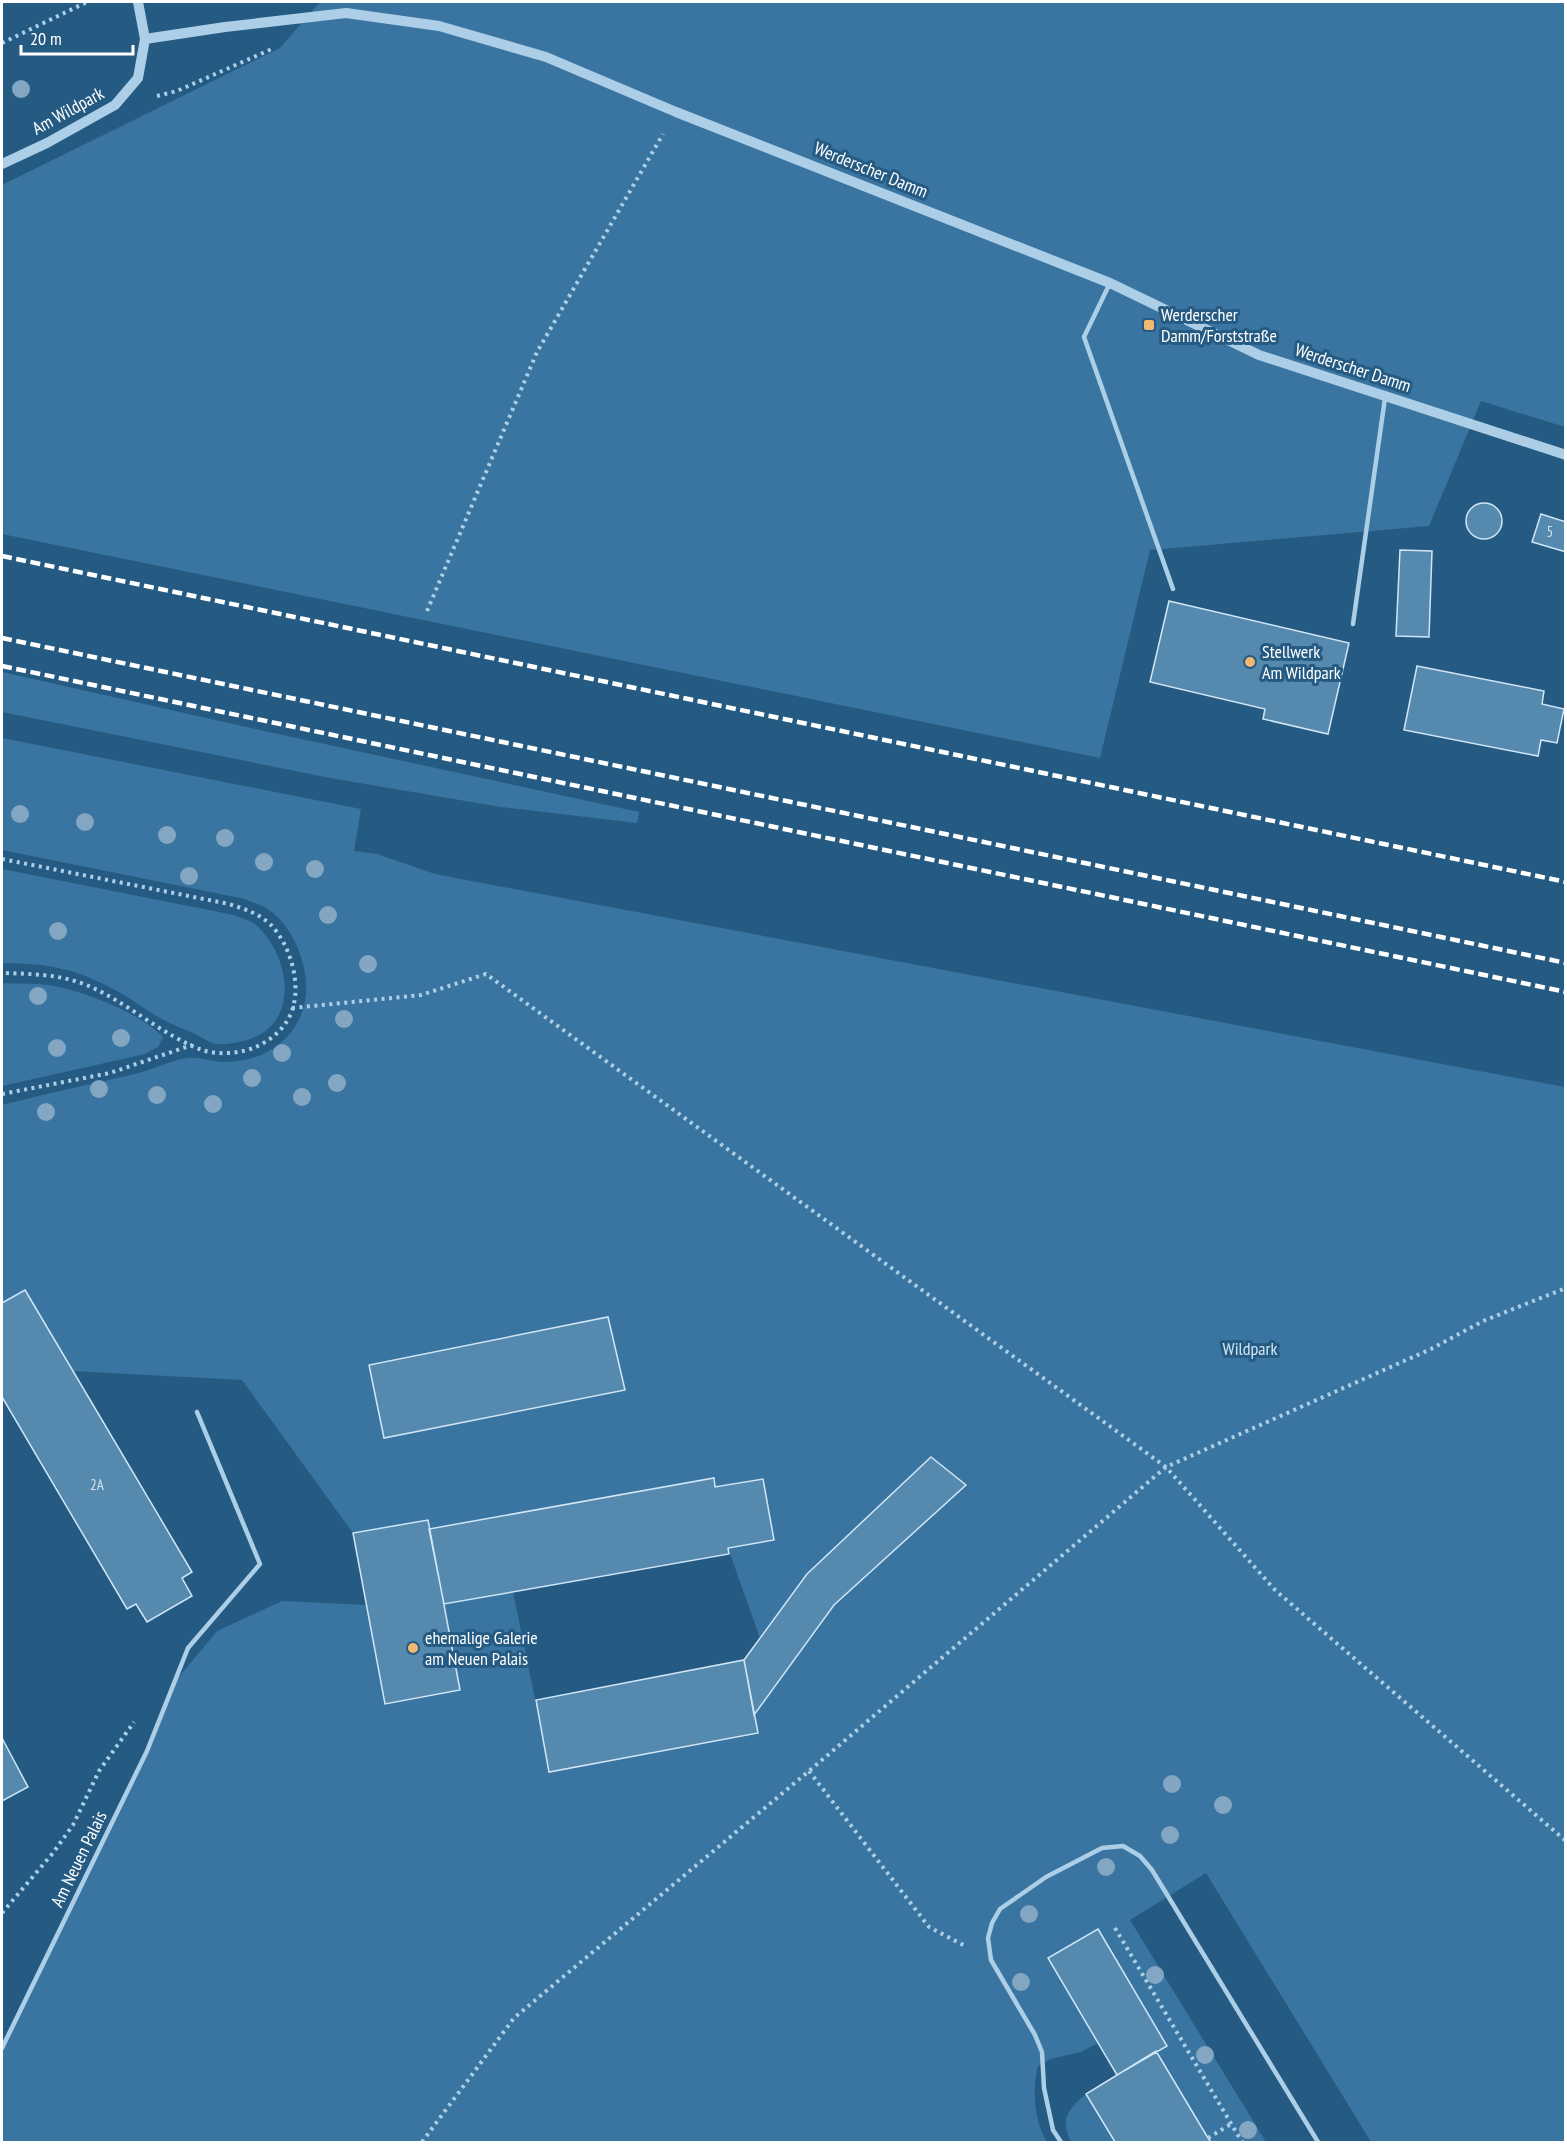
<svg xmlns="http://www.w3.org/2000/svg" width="1567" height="2144" font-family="'PT Sans Narrow',sans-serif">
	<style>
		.green { fill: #3975a0 }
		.building { fill: #5589ae; stroke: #d0e6f6; stroke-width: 1.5 }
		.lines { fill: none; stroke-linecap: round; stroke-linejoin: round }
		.path { stroke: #accfe7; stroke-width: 4; stroke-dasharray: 3 4.5; stroke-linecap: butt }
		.service { stroke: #accfe7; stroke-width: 4.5 }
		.tertiary { stroke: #accfe7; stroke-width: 10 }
		.rail { stroke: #fff; stroke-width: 4.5; stroke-dasharray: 10 4.5; stroke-linecap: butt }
		.tree { fill: #83a7c2 }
		.poi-dot { fill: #f1b970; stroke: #255b82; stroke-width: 2 }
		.labels { text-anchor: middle; stroke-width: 6; stroke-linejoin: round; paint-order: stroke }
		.number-label { font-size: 15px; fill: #d4e2eb }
		.street-label { font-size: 18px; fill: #fff; stroke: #255b82 }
		.poi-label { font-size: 18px; fill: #fff; stroke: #255b82; text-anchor: start }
		.park-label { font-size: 18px; fill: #d0e6f6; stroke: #255b82 }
	</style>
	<rect width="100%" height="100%" fill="#255b82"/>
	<path class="green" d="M320,2H1565V427L1481,401L1429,526L1150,550L1100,758L2,534V185L280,48Z
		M2,672L251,728L639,812L637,823L501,807L330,778L2,712Z
		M2,738L361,809L354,851L377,854L435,874L1565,1087V2142H1371L1206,1873L1130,1920L1266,2142H1211L1156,2051L1098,2043L1081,2052L1050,2059L1038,2066C1032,2091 1034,2120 1047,2142H2V2048L147,1751L177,1679L217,1631L282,1601L366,1605L386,1704L459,1690L444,1604L513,1592L550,1772L754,1715L834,1605L965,1485L931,1457L807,1574L760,1638L728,1548L773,1540L763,1479L715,1487L713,1479L430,1529L428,1520L353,1533L242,1380L73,1371L25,1290L2,1303V1105C47,1093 93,1084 139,1073C154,1069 167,1062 182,1059C196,1055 209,1061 223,1062C276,1063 316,1023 304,968C299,945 286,920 266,908C260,904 251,902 245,899L2,850Z
		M2,869L234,915C240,918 249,920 255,924C292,956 301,1028 243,1041C235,1043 224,1045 216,1044C209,1043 202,1037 195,1034C184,1029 173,1025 162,1019C147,1011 134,1001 119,992C75,968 52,964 2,963Z
		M2,983C17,984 33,983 49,985C83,991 139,1012 163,1037L158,1047L145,1054L2,1086Z
		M1086,2094L1115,2142H1071C1060,2119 1067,2110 1086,2094Z"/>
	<path class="building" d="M1466 521a18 18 0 1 1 36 0a18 18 0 1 1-36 0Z
		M1541,514L1566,522V552L1532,542Z
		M1400,550L1432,551L1429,637L1396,636Z
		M1169,601L1349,643L1328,734L1263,719L1265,709L1150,682Z
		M1417,666L1544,691L1542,704L1564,709L1557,743L1541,740L1538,756L1404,730Z
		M25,1290L192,1572L182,1578L192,1596L147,1622L136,1604L127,1609L2,1397V1303Z
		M608,1317L625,1390L384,1438L369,1365Z
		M931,1457L966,1485L834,1605L754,1715L744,1660L807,1574Z
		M714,1478L715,1487L763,1479L774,1540L728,1548L729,1554L444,1604L429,1529Z
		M428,1520L460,1690L385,1704L353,1533Z
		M744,1660L758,1733L549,1772L536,1700Z
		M2,1738L28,1787L2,1801Z
		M1098,1929L1167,2046L1117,2075L1048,1958Z
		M1156,2051L1208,2138L1211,2142H1115L1086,2094Z"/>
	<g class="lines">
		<path class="path" d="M2,43L87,2
			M157,96L177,91L274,48
			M427,611L537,352L663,134
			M2,859L229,904C244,909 258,913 270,924C292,946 305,993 287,1021C278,1036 259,1048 243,1051C230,1054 214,1054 202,1050C164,1036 129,1004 91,987C62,974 33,974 2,973
			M292,1008L421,995L486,974L1166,1467L1275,1590L1566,1841
			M2,1094L110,1073L192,1045
			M809,1771L929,1927L967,1947
			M2,1913L53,1853L73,1825L99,1771L134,1722
			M1115,1928L1242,2142
			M1208,2138L1231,2124
			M422,2142L514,2018L809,1771L1166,1467L1431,1349L1483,1321L1566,1288"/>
		<path class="service" d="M1110,283L1084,337L1173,589
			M1353,624L1385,398
			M2,2048L147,1751L188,1648L260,1564L197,1412
			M1061,2142L1053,2130L1044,2088L1042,2052L1035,2035L991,1960L988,1938L992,1923L1000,1909L1046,1877L1102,1848L1123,1846L1140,1856L1152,1870L1318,2142"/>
		<path class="tertiary" d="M145,39L225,27L346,13L439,26L546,57L676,112L1110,283L1259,355L1566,455
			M2,164L47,143L115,105L138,78L145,39L138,2"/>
		<path class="rail" d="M2,556L1566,882
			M2,638L1566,963
			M2,666L1566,992"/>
	</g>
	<g class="tree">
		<circle cx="21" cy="89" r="9"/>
		<circle cx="20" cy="814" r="9"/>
		<circle cx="85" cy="822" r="9"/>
		<circle cx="167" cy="835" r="9"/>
		<circle cx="225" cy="838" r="9"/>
		<circle cx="264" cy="862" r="9"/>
		<circle cx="315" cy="869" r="9"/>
		<circle cx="189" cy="876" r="9"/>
		<circle cx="328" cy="915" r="9"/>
		<circle cx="58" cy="931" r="9"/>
		<circle cx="368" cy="964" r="9"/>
		<circle cx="38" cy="996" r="9"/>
		<circle cx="344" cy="1019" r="9"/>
		<circle cx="121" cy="1038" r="9"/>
		<circle cx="57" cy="1048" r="9"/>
		<circle cx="282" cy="1053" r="9"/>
		<circle cx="252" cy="1078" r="9"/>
		<circle cx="337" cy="1083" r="9"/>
		<circle cx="99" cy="1089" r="9"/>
		<circle cx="157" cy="1095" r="9"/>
		<circle cx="302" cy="1097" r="9"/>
		<circle cx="213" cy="1104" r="9"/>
		<circle cx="46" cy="1112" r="9"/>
		<circle cx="1172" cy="1784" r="9"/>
		<circle cx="1223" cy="1805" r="9"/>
		<circle cx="1170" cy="1835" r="9"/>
		<circle cx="1106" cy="1867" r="9"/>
		<circle cx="1029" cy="1914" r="9"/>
		<circle cx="1155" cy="1975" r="9"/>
		<circle cx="1021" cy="1982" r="9"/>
		<circle cx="1205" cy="2055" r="9"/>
		<circle cx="1248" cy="2130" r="9"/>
	</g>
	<g class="poi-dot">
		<rect x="1143" y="319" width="12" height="12" rx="3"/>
		<circle cx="1250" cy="662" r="6"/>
		<circle cx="413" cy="1648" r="6"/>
	</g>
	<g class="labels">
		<g class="number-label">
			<text x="1550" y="537">5</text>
			<text x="97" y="1490">2A</text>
		</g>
		<g class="street-label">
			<text transform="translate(68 111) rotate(-29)" y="6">Am Wildpark</text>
			<text transform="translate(871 170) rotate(22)" y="6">Werderscher Damm</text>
			<text transform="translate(1353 368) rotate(18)" y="6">Werderscher Damm</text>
			<text transform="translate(79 1859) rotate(-64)" y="6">Am Neuen Palais</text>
		</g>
		<g class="poi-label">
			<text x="1161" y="321">Werderscher<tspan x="1161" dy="21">Damm/Forststraße</tspan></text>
			<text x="1262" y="658">Stellwerk<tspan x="1262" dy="21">Am Wildpark</tspan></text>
			<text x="425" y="1644">ehemalige Galerie<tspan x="425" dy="21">am Neuen Palais</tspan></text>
		</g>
		<g class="park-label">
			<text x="1250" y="1355">Wildpark</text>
		</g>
	</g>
	<rect width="1567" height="2144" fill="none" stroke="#ffffff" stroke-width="6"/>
	<path d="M21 45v9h112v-9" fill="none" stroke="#ffffff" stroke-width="3"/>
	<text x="30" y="45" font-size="18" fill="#ffffff" stroke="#255b82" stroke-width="4.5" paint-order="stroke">20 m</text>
</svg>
